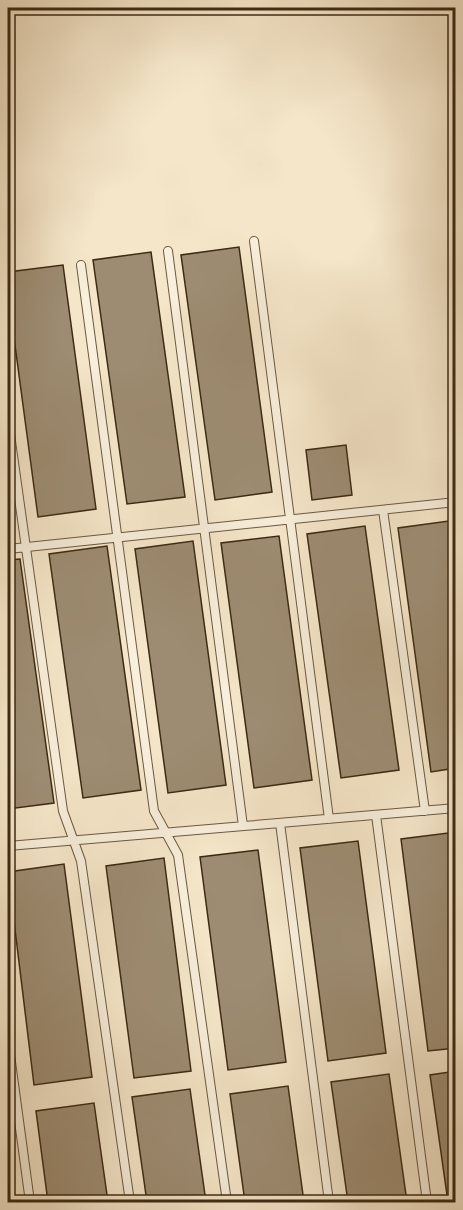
<svg xmlns="http://www.w3.org/2000/svg" width="463" height="1210" font-family="'Sorts Mill Goudy',serif">
	<style>
		.building { fill: #9d8c72; stroke: #3d2a13; stroke-width: 1.5 }
		.lines { fill: none; stroke-linecap: round; stroke-linejoin: round }
		.lane-casing { stroke: #6b5940; stroke-width: 10 }
		.lane { stroke: #f8efdc; stroke-width: 8 }
	</style>
	<rect width="100%" height="100%" fill="#f5e6c9"/>
	<filter id="stains"><feTurbulence type="fractalNoise" baseFrequency=".00333" numOctaves="4"/><feColorMatrix values="0 0 0 0 .2 0 0 0 0 .09 0 0 0 0 .02 0 0 0 .5 -.17"/></filter>
	<radialGradient id="worn" r=".72"><stop offset=".6" stop-color="#630" stop-opacity="0"/><stop offset="1" stop-color="#630" stop-opacity=".3"/></radialGradient>
	<path class="building" d="M239,247L272,492L215,500L181,255Z
		M151,252L185,497L127,504L93,260Z
		M63,265L96,509L38,517L8,293V272Z
		M346,445L352,495L312,500L306,450Z
		M456,520V768L431,772L398,528Z
		M365,526L399,770L341,778L307,534Z
		M279,536L312,780L254,788L221,543Z
		M193,541L226,785L168,793L135,549Z
		M107,546L141,790L83,798L49,554Z
		M20,559L54,803L8,809V560Z
		M456,832V1048L428,1051L401,839Z
		M358,841L386,1053L328,1061L300,848Z
		M258,850L286,1062L228,1070L200,857Z
		M164,858L191,1071L134,1078L106,866Z
		M64,864L92,1077L34,1085L8,872Z
		M456,1071V1202H448L430,1075Z
		M389,1074L407,1202H348L331,1082Z
		M288,1086L304,1202H245L230,1094Z
		M190,1089L206,1202H147L132,1097Z
		M94,1103L108,1202H48L36,1111Z"/>
	<g class="lines">
		<g class="lane-casing">
			<path id="lane" d="M254,241L329,819
				M168,251L243,826
				M81,265L154,811L178,855L227,1202
				M8,420L63,811L81,861L130,1202
				M383,510L425,811
				M8,549L456,502
				M376,815L427,1202
				M280,823L329,1202
				M8,846L456,808
				M8,1040L30,1202"/>
		</g>
		<use href="#lane" class="lane"/>
	</g>
	<rect width="463" height="1210" fill="none" stroke="#f5e6c9" stroke-width="30"/>
	<rect x="9" y="9" width="445" height="1192" fill="none" stroke="#3d2a13" stroke-width="3"/>
	<rect x="15" y="15" width="433" height="1180" fill="none" stroke="#3d2a13" stroke-width="1.5"/>
	<rect width="100%" height="100%" filter="url(#stains)"/>
	<rect width="100%" height="100%" fill="url(#worn)"/>
</svg>
